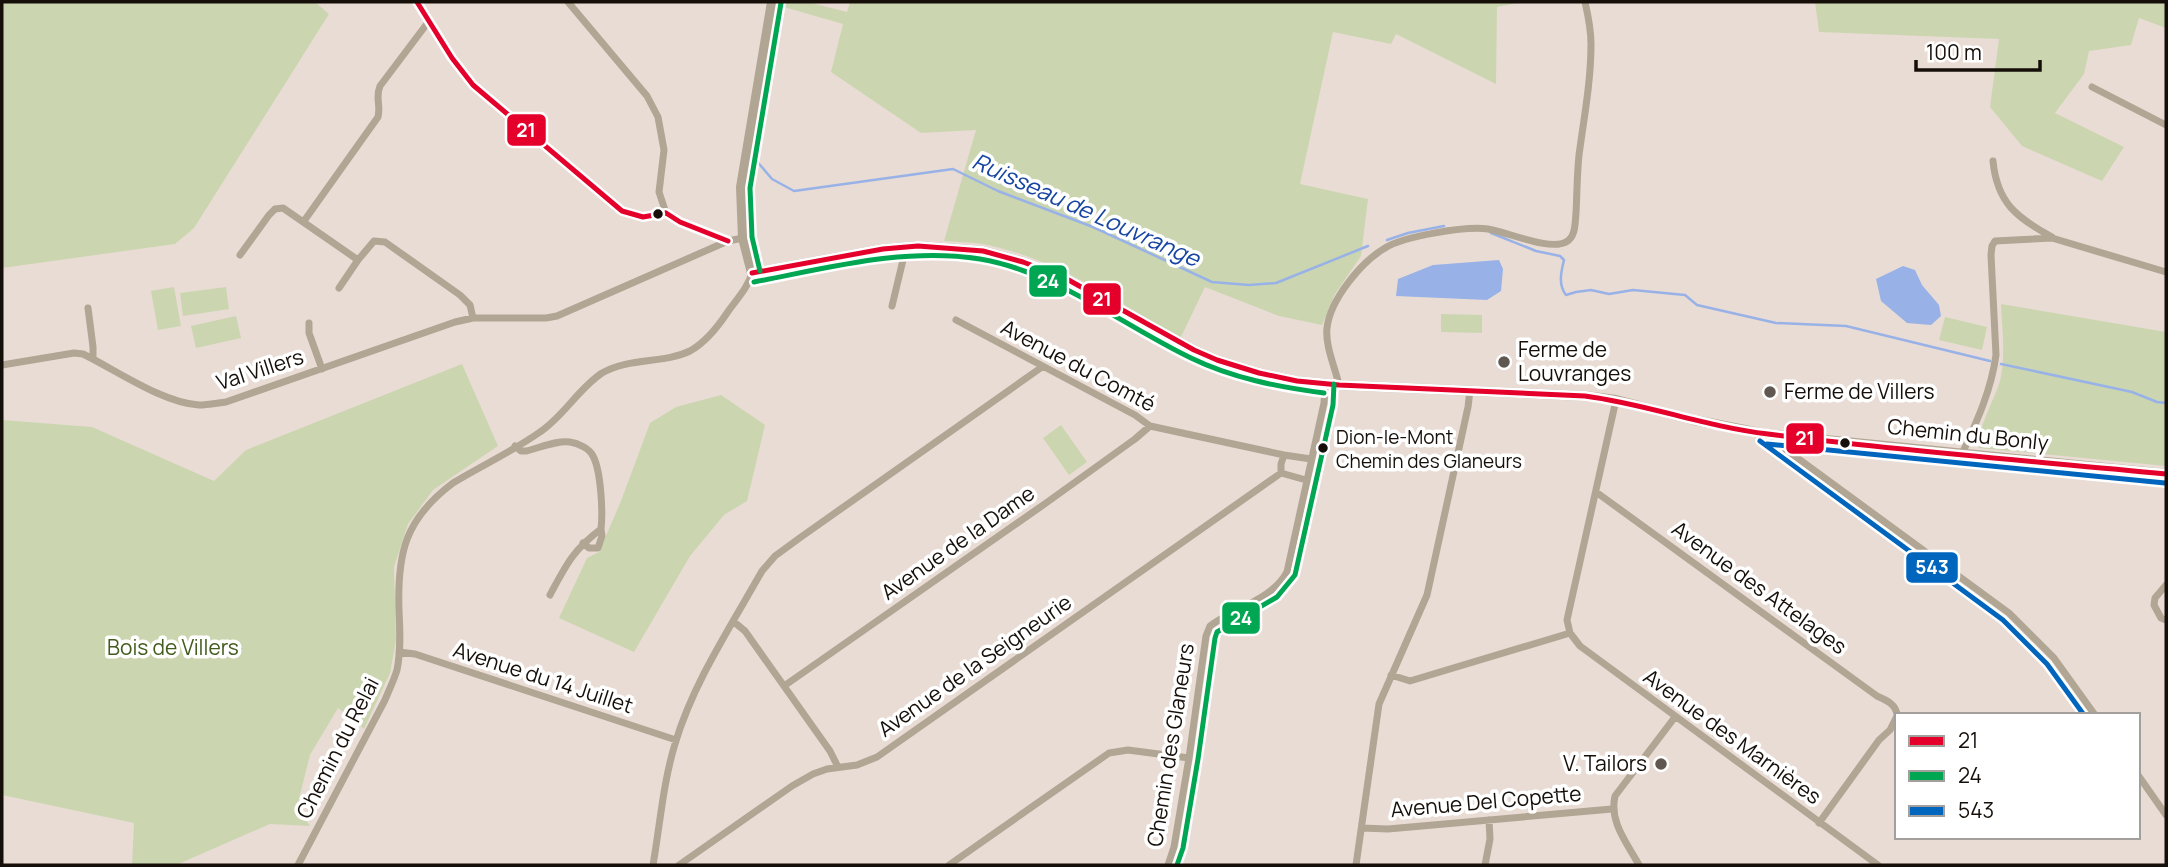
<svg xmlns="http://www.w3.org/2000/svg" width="2168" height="867" font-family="Manrope,sans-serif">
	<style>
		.green { fill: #cbd6b0 }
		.water { fill: #98b2e8 }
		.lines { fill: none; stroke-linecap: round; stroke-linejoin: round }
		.stream { stroke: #98b2e8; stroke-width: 2.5 }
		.street { stroke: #b1a594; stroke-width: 7 }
		.secondary { stroke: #b1a593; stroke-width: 10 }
		.bus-1-casing { stroke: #fff; stroke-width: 10 }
		.bus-2-casing { stroke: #fff; stroke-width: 10 }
		.bus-3-casing { stroke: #fff; stroke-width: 10 }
		.bus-1 { stroke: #e4002b; stroke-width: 5 }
		.bus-2 { stroke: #00a651; stroke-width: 5 }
		.bus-3 { stroke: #0065bd; stroke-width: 5 }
		.bus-dot { fill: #160f09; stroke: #fff; stroke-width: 2.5 }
		.poi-dot { fill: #605750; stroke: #fff; stroke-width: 2.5 }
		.labels { text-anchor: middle; stroke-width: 7; stroke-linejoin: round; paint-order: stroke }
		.bus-label { font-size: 19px; fill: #160f09; stroke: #fff; text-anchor: start }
		.poi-label { font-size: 21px; fill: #160f09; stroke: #fff; text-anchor: start }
		.street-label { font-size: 21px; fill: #160f09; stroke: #fff }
		.park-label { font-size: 21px; fill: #425c1e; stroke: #fff }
		.water-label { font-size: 23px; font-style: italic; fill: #1745a1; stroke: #fff }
		.line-badge { stroke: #fff; stroke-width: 2.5 }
		.badge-label { font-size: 19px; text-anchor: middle; font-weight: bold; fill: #fff }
	</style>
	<rect width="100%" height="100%" fill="#e9dcd4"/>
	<path class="green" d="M2,2H315L329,14L194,228L175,244L2,268Z
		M777,2H808L847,12L850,2H1524L1497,7L1496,84L1396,34L1391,44L1333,32L1300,184L1368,199L1361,256L1335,294L1322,325L1279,316L1205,287L1180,339C1119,302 1054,257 982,244C970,242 956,242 944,241L976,130L921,133L831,72L843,24L777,5Z
		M1815,2H2166V28L2139,18L2131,45L2089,51L2084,74L2055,113L2124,147L2102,181L2022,146L1990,107L1999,39L1819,32Z
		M174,287L181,326L158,330L151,291Z
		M226,287L229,309L183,316L180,293Z
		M2001,304L2166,332V466L1979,448C1975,434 1995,398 2000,381C2006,357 2002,329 2001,304Z
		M1441,314L1482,315V333L1441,332Z
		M236,316L241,338L196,348L191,326Z
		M1945,317L1987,327L1982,350L1939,340Z
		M462,364L498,446L433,490L408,524L394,567L396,640L390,673L364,729L338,708L310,755L297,807L310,826L270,824L176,865H132L134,823L2,795V420L92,427L214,481L246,450Z
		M721,395L765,425L747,501L724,515L690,556L634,652L559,618L587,558L599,552L621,501L650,423L676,407Z
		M1061,425L1087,462L1069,475L1043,438Z"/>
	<path class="water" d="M1499,260L1503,269L1501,291L1487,300L1396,296L1398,279L1433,265Z
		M1903,266L1915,270L1922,285L1939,305L1941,316L1931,325L1907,323L1881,301L1876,279Z"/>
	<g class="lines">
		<path class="stream" d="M755,159L772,179L794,191L953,169L998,191L1093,227L1212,282L1249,285L1276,283L1368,246
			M1491,233L1536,251L1560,256L1564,260C1561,272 1558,285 1566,295L1576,292L1591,290L1609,294L1633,290L1685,295L1697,305L1776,323L1846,326L1990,361
			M1387,240L1408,233L1444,226
			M2001,364L2132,392L2157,402L2166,403"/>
		<path class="street" d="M417,2L452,58L473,85L622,211C638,219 648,218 666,213
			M568,2L647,96L658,117L664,150L659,192L666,213
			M2092,87L2166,125
			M1993,161C1997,203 2017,218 2052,237
			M666,213C683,228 708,229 728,241
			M304,221L378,117C381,105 375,98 380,86L429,21
			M240,255L269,215L275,209L283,208L358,260L374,241L385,242L460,295L470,305L473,318
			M339,288L358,260
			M892,306L903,260L902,247
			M88,308L93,347V359
			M956,320L1135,415L1150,426L1284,455L1311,459
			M309,323V333L322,369
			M2,365L74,353L83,354C116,370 163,403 199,405C208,405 217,403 226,402L455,322L473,318H546L557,316L728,241L743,238
			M1339,385C1335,367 1325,346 1327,328C1330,300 1361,262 1385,248C1404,236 1466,226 1488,229C1507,232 1550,251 1566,242C1576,237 1575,222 1576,213C1577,194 1577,174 1579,155C1584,118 1591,81 1591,44C1591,30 1588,15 1585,2
			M1616,400L1567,620L1570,633L1580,646L1878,865
			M1766,435L2009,613L2054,658L2095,715
			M515,446L521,451H526C539,448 557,440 570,442C578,443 590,449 593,456C601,471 603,512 601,529C573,550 566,565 550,595
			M1962,454C1977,421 1991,391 1996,355L1991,255L1992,246L1995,241L2052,238L2166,272
			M1281,473V464L1284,455
			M1596,492L1877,696C1886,700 1896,704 1897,715
			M583,543L589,548H598L602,536L601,529
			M2166,585L2155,598L2154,605L2161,618L2166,620
			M734,622L745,631L830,751L838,767
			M399,652L415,654L676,740
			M1391,675L1410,681L1570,633
			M784,686L1046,503L1135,439L1150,426
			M2138,775L2166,815
			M1819,823L1879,740L1890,730L1897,716
			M1362,828L1388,829L1612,809
			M298,865L385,700C389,690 394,680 397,670C401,651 400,630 399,611C397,553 405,519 453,483C481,466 513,451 540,432C564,416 578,389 602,373C630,357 663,364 690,351C706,342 717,328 727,313C736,300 748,288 752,273
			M653,865C660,825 663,783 675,744C693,683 731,626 762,571L775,556L801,537L1042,367
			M679,865L792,786L813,774L827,769L857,765L877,757L1281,473L1306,480
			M949,865L1109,753L1128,750L1189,758
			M1168,865L1174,847L1189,758L1206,636L1210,626C1234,608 1272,600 1287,572L1324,403L1325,384
			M1356,865L1379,704L1427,595L1468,407L1470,390
			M1485,865L1490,839L1489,820
			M1639,865C1627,843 1609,822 1615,796L1675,717"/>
		<path class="secondary" d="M772,2L741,187L743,238L752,273L883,249L918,246L983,251L1023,262L1065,278L1194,350L1217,360L1259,373L1297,381L1339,385L1585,396L1616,400L1694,420L1765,434L2166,474"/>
		<g class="bus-1-casing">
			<path id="bus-1" d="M417,2L452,58L473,85L622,211L643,217L666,213
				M666,213L680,222L728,241
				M752,273L883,249L918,246L983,251L1023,262L1065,278L1194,350L1217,360L1259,373L1297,381L1339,385L1585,396C1647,404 1706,427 1768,434C1900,451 2033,461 2166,474"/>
		</g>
		<g class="bus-2-casing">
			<path id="bus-2" d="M760,271L752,237L750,188L781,3
				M754,282C828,268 904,247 980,259C1057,272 1122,325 1191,358C1232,378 1278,387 1324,393
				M1177,865L1183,848L1198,759L1215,638L1217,632L1277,597L1295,575L1333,405L1334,384"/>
		</g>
		<g class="bus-3-casing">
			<path id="bus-3" d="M1760,441L2003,620L2047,664L2084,715
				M1767,444L2165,483"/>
		</g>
		<use href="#bus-1" class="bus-1"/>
		<use href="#bus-2" class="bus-2"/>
		<use href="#bus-3" class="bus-3"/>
	</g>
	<g class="bus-dot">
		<circle cx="658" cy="214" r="6"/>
		<circle cx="1845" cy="443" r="6"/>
		<circle cx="1323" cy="448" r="6"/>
	</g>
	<g class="poi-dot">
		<circle cx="1504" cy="362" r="7"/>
		<circle cx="1770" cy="392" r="7"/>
		<circle cx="1661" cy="764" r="7"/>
	</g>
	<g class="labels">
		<g class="bus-label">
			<text x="1336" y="444">Dion-le-Mont<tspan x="1336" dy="24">Chemin des Glaneurs</tspan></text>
		</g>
		<g class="poi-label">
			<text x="1518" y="357">Ferme de<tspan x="1518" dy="24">Louvranges</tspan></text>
			<text x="1784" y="399">Ferme de Villers</text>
			<text x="1647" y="771" text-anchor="end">V. Tailors</text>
		</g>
		<g class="street-label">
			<text transform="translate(1078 366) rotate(28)" y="7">Avenue du Comté</text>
			<text transform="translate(260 370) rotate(-18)" y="7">Val Villers</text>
			<text transform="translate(1968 435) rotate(6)" y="7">Chemin du Bonly</text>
			<text transform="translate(958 543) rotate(-35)" y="7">Avenue de la Dame</text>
			<text transform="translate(1759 588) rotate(36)" y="7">Avenue des Attelages</text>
			<text transform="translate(975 666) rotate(-35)" y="7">Avenue de la Seigneurie</text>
			<text transform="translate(543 678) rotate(18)" y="7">Avenue du 14 Juillet</text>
			<text transform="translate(1732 737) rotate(36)" y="7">Avenue des Marnières</text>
			<text transform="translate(1171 745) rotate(-81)" y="7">Chemin des Glaneurs</text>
			<text transform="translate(338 748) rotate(-63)" y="7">Chemin du Relai</text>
			<text transform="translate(1486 802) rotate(-5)" y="7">Avenue Del Copette</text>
		</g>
		<g class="park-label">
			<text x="173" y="655">Bois de Villers</text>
		</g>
		<g class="water-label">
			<text transform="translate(1086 210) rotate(24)" y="8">Ruisseau de Louvrange</text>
		</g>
	</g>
	<g class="line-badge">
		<rect x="506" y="113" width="41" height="34" rx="7" fill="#e4002b"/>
		<rect x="1028" y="264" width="40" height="34" rx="7" fill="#00a651"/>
		<rect x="1082" y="282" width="40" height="34" rx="7" fill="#e4002b"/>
		<rect x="1785" y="422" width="40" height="33" rx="7" fill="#e4002b"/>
		<rect x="1905" y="551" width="54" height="33" rx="7" fill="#0065bd"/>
		<rect x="1221" y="601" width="40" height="34" rx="7" fill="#00a651"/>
	</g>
	<g class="badge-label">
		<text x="526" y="137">21</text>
		<text x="1048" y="288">24</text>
		<text x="1102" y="306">21</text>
		<text x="1805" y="445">21</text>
		<text x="1932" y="574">543</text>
		<text x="1241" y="625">24</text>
	</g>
	<rect width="2168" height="867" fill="none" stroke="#160f09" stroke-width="7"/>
	<rect x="1895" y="713" width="245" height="126" fill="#ffffff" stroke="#a29f9d" stroke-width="2"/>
	<rect x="1909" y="736" width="35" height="10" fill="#e4002b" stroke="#a29f9d" stroke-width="2"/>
	<text x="1958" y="748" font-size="21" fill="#160f09">21</text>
	<rect x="1909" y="771" width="35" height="10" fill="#00a651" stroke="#a29f9d" stroke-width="2"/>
	<text x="1958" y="783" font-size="21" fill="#160f09">24</text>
	<rect x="1909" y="806" width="35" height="10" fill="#0065bd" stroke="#a29f9d" stroke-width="2"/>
	<text x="1958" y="818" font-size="21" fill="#160f09">543</text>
	<path d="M1916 60v10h124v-10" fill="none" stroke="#160f09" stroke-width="3.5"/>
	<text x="1926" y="60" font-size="21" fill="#160f09" stroke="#ffffff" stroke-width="5" paint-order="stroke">100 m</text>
</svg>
